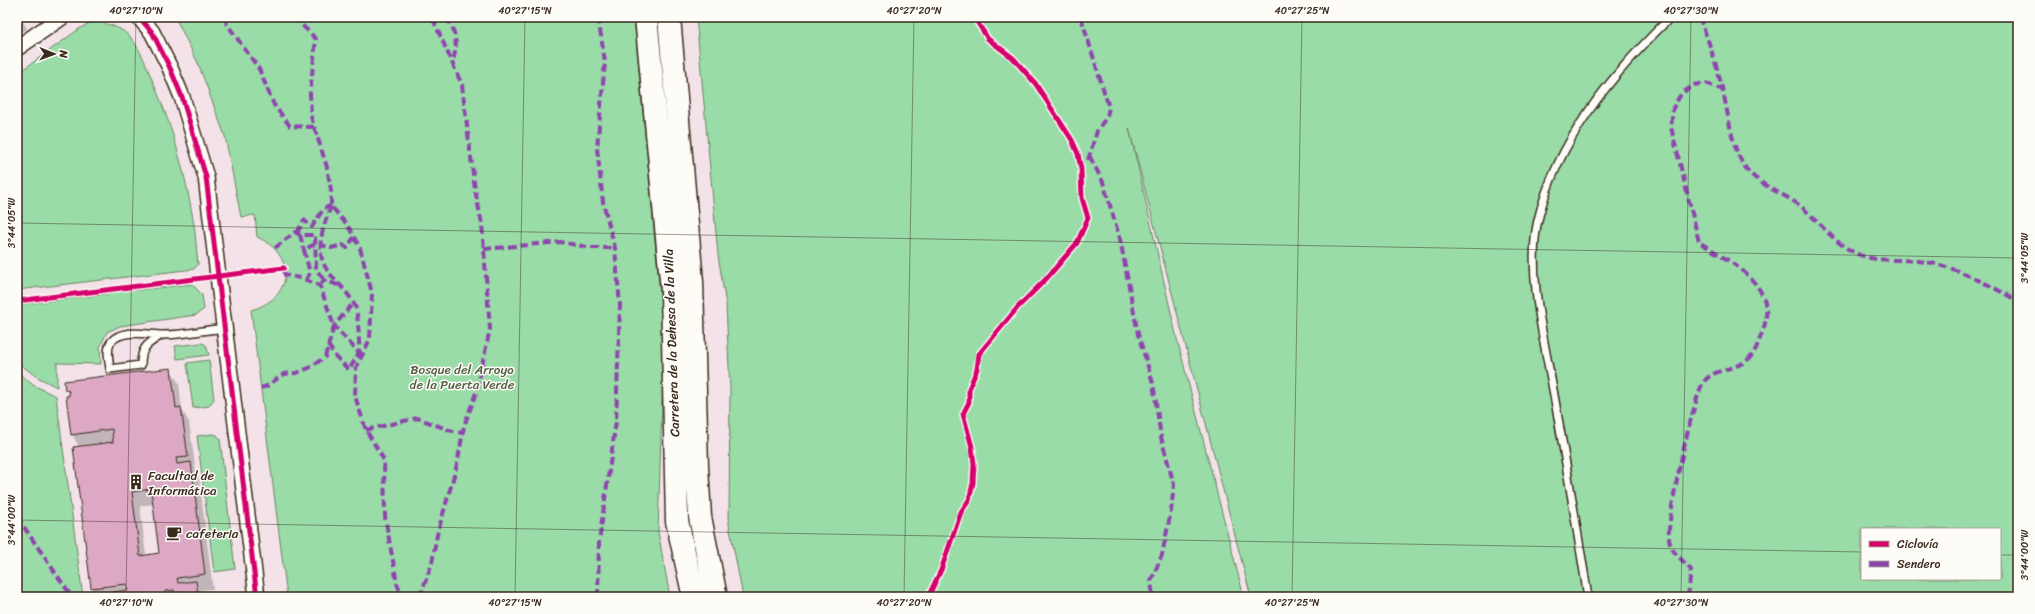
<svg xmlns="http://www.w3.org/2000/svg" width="2035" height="614" font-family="Sriracha,sans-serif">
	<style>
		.green { fill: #99dca8; stroke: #6a8363; fill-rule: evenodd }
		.shadow { fill: #0003; fill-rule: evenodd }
		.building { fill: #dca8c4; stroke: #3b2a1e; fill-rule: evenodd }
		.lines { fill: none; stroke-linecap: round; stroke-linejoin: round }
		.service-casing { stroke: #3b2a1e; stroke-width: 10 }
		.minor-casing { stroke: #3b2a1e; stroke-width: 18 }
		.primary-casing { stroke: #3b2a1e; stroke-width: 25 }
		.service { stroke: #fdfcf7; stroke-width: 7 }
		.minor { stroke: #fdfcf7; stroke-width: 15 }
		.primary { stroke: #fdfcf7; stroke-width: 22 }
		.quiet { stroke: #8e44ad; stroke-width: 4; stroke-dasharray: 8 4; stroke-linecap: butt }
		.cycleway-casing { stroke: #fdfcf7; stroke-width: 8 }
		.cycleway { stroke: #d6006c; stroke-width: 5 }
		.ticks { fill: none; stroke: #3b2a1e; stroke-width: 1; stroke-opacity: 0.45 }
		.labels { text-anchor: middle; stroke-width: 3; stroke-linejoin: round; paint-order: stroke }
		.street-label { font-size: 13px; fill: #3b2a1e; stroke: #fdfcf7 }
		.park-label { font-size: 13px; fill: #575f47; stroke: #fdfcf7 }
		.poi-label { font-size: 13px; fill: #3b2a1e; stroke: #fdfcf7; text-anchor: start }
		.neatline { fill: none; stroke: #3b2a1e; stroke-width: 1.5 }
		.ticks-label { font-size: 10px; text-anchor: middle; fill: #3b2a1e }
	</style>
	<rect width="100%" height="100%" fill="#f3e3e8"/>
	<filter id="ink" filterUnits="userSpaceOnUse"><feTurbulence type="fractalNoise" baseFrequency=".025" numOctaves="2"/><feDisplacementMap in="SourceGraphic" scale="8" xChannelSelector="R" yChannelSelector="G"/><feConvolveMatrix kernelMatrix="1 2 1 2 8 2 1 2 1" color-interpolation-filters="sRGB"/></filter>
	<g filter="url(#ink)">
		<path class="green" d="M175,17H634L664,337L658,532L670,597H287L251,310C294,298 297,255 257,237L255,215L241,217L225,136L198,63Z
			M696,17H2018V597H1251L1129,128L1177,339L1244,597H743L729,524L730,389L726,305L718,255ZM1862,529H2000V579H1862Z
			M99,22C111,25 123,28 131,38C141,50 147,67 153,82C172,126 185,171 193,219C196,234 196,249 198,264L194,269L17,290V74L79,29L89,23Z
			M192,284L202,295L204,309L196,315L120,326L107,332L100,347L101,364L57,363V387L37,377L17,362V305L107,294L117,291L140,290Z
			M202,343L206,345L209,355L177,359L175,346Z
			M209,360L214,399L209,406L193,408L187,363Z
			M17,372L33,385L56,396L83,597H17Z
			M213,434L217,435L220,439L235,569L214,572L197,436Z"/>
		<path class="shadow" d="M17,17H21L27,29L17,34Z
			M170,369L179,383L182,410L189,422L196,472L199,478L213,589L200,590L204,597H97L92,588L74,448L79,447L72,434L70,397L66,390ZM154,504L160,554L146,556L140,506Z"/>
		<path class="building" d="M171,368L176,408L181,407L188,457L176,458L177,464L191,462L205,574L177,578L178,583L196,581L198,594L175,597L174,590L165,591L166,594L157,597H144L143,594L134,595V597H98V594L128,590L127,584L91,588L73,447L113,442L112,429L71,435L66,396H69V391L65,390L64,381ZM151,489L159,553L140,556L132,492Z"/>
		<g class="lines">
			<g class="service-casing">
				<path id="service" d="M162,335C147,344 141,347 141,365L110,369C109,361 106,349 111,342C122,328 148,335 162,335C183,335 204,330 225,328
					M1588,597C1577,529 1566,462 1554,395C1545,344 1526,271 1538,220C1557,140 1613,73 1671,17"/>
			</g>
			<g class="minor-casing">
				<path id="minor" d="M139,17L152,32L170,68L182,97L206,177L257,597
					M17,48L62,17"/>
			</g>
			<g class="primary-casing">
				<path id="primary" d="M646,17L672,290L677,521L694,597
					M669,17L692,282L697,467L700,517L716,597"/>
			</g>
			<use href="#service" class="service"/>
			<use href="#minor" class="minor"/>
			<use href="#primary" class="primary"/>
			<path class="quiet" d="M225,17L227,24L259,69L274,105L290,126L314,127
				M294,17L316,39L310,93L311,117L327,167L331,190V206L348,226L360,248L372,293L370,339L356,368L355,396L366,430L384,460L385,517L397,583L402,597
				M447,17C457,35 458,45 452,64
				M1081,17L1109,108L1107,116L1097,131L1088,160
				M1699,17C1709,41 1717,66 1723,92C1729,116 1731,147 1745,167C1757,185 1783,193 1799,205C1821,222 1834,245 1860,255C1881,263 1904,258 1926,262C1959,268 1989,285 2018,301
				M1090,157L1103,182L1120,239L1138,334L1153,383L1161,437L1174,485L1171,511L1162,555L1151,581L1153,597
				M331,206C323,228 312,254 331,275C339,285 349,293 355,306C359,316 359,348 360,361
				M297,233L304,220L312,227L324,208L331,206
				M300,235L304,250
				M275,248L295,232L300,235H315L316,269L324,280
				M484,249L560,242L593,248H615
				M306,280L310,273L304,250C319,241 317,244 331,248L343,245L347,248L354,237
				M321,284L324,280L343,287
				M328,345L336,357L349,370L359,353L334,326L353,303
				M261,388L267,386L284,374L296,373L309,368L325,357L334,326L320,286L304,279L285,275L284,268
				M366,430L417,418L449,430L462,433
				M17,517L72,597
				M420,597L432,563L437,535L457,465L464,426L476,393L490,329L482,224L475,190L462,85L432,17
				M598,597L599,542L616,421L620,306L615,248L603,202L597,148L605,62L598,17
				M1688,597L1691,570C1683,559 1671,554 1669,539C1666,520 1693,399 1703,383C1713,368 1732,371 1746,361C1755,355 1758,343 1762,333C1781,286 1732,263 1699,242L1671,127L1673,108L1681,94L1694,85L1706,83L1723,90"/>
			<g class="cycleway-casing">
				<path id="cycleway" d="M139,17L152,32L170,68L182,97L206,177L257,597
					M17,301L284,268
					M928,597L941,570L961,512L969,500L973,483L974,464L972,447L963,414L969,402V389L977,369L979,354L1018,307L1046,279L1077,243L1088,218L1082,198L1081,169L1078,154L1072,140L1035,83L1013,58L988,39L974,17"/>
			</g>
			<use href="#cycleway" class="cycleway"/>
		</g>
	</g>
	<path class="ticks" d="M17,223L2018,258M17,520L1862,552M2000,555H2018M126,597L136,17M515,597L525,17M904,597L914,17M1292,597L1302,17M1681,597L1691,17"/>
	<defs>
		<g id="building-bare" transform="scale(1.2)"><path d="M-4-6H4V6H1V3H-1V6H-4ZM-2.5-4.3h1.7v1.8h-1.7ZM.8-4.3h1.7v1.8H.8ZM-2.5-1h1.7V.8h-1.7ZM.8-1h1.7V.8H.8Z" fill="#3b2a1e" stroke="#fdfcf7" stroke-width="2.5" paint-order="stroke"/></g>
		<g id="cafe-bare" transform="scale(1.2)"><path d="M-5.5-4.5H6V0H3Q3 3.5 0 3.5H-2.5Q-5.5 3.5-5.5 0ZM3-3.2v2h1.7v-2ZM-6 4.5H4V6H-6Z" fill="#3b2a1e" stroke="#fdfcf7" stroke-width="2.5" paint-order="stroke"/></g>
	</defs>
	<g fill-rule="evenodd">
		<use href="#building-bare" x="136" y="482"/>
		<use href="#cafe-bare" x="174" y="533"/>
	</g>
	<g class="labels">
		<g class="street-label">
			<text transform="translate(671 343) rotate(-92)" y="5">Carretera de la Dehesa de la Villa</text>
		</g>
		<g class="park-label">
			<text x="462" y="374">Bosque del Arroyo<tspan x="462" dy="15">de la Puerta Verde</tspan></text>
		</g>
		<g class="poi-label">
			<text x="148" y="480">Facultad de<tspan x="148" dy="15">Informática</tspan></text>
			<text x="186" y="538">cafeteria</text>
		</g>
	</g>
	<rect width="2035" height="614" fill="none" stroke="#fdfcf7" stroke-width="44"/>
	<rect x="1861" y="528" width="140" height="52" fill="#fdfcf7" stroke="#afa8a0"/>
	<rect x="1869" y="541" width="20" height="6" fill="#d6006c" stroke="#afa8a0"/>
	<text x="1897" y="548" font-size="12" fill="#3b2a1e">Ciclovía</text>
	<rect x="1869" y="561" width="20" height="6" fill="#8e44ad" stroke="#afa8a0"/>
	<text x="1897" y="568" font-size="12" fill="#3b2a1e">Sendero</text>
	<g transform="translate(54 54) rotate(91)" stroke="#fdfcf7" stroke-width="3" paint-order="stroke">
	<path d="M0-3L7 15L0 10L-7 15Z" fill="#3b2a1e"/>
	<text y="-6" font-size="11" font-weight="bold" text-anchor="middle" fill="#3b2a1e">N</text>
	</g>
	<rect x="22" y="22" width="1991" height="570" class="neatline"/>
	<g class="ticks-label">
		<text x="136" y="14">40°27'10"N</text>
		<text x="525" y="14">40°27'15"N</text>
		<text x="914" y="14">40°27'20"N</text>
		<text x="1302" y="14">40°27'25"N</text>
		<text x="1691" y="14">40°27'30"N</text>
		<text transform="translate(11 223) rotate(-90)" y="4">3°44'05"W</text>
		<text transform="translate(2024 258) rotate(-90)" y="4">3°44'05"W</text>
		<text transform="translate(11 520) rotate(-90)" y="4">3°44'00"W</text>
		<text transform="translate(2024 555) rotate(-90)" y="4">3°44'00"W</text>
		<text x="126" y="606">40°27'10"N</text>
		<text x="515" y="606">40°27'15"N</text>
		<text x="904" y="606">40°27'20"N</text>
		<text x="1292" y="606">40°27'25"N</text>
		<text x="1681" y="606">40°27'30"N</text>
	</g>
</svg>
